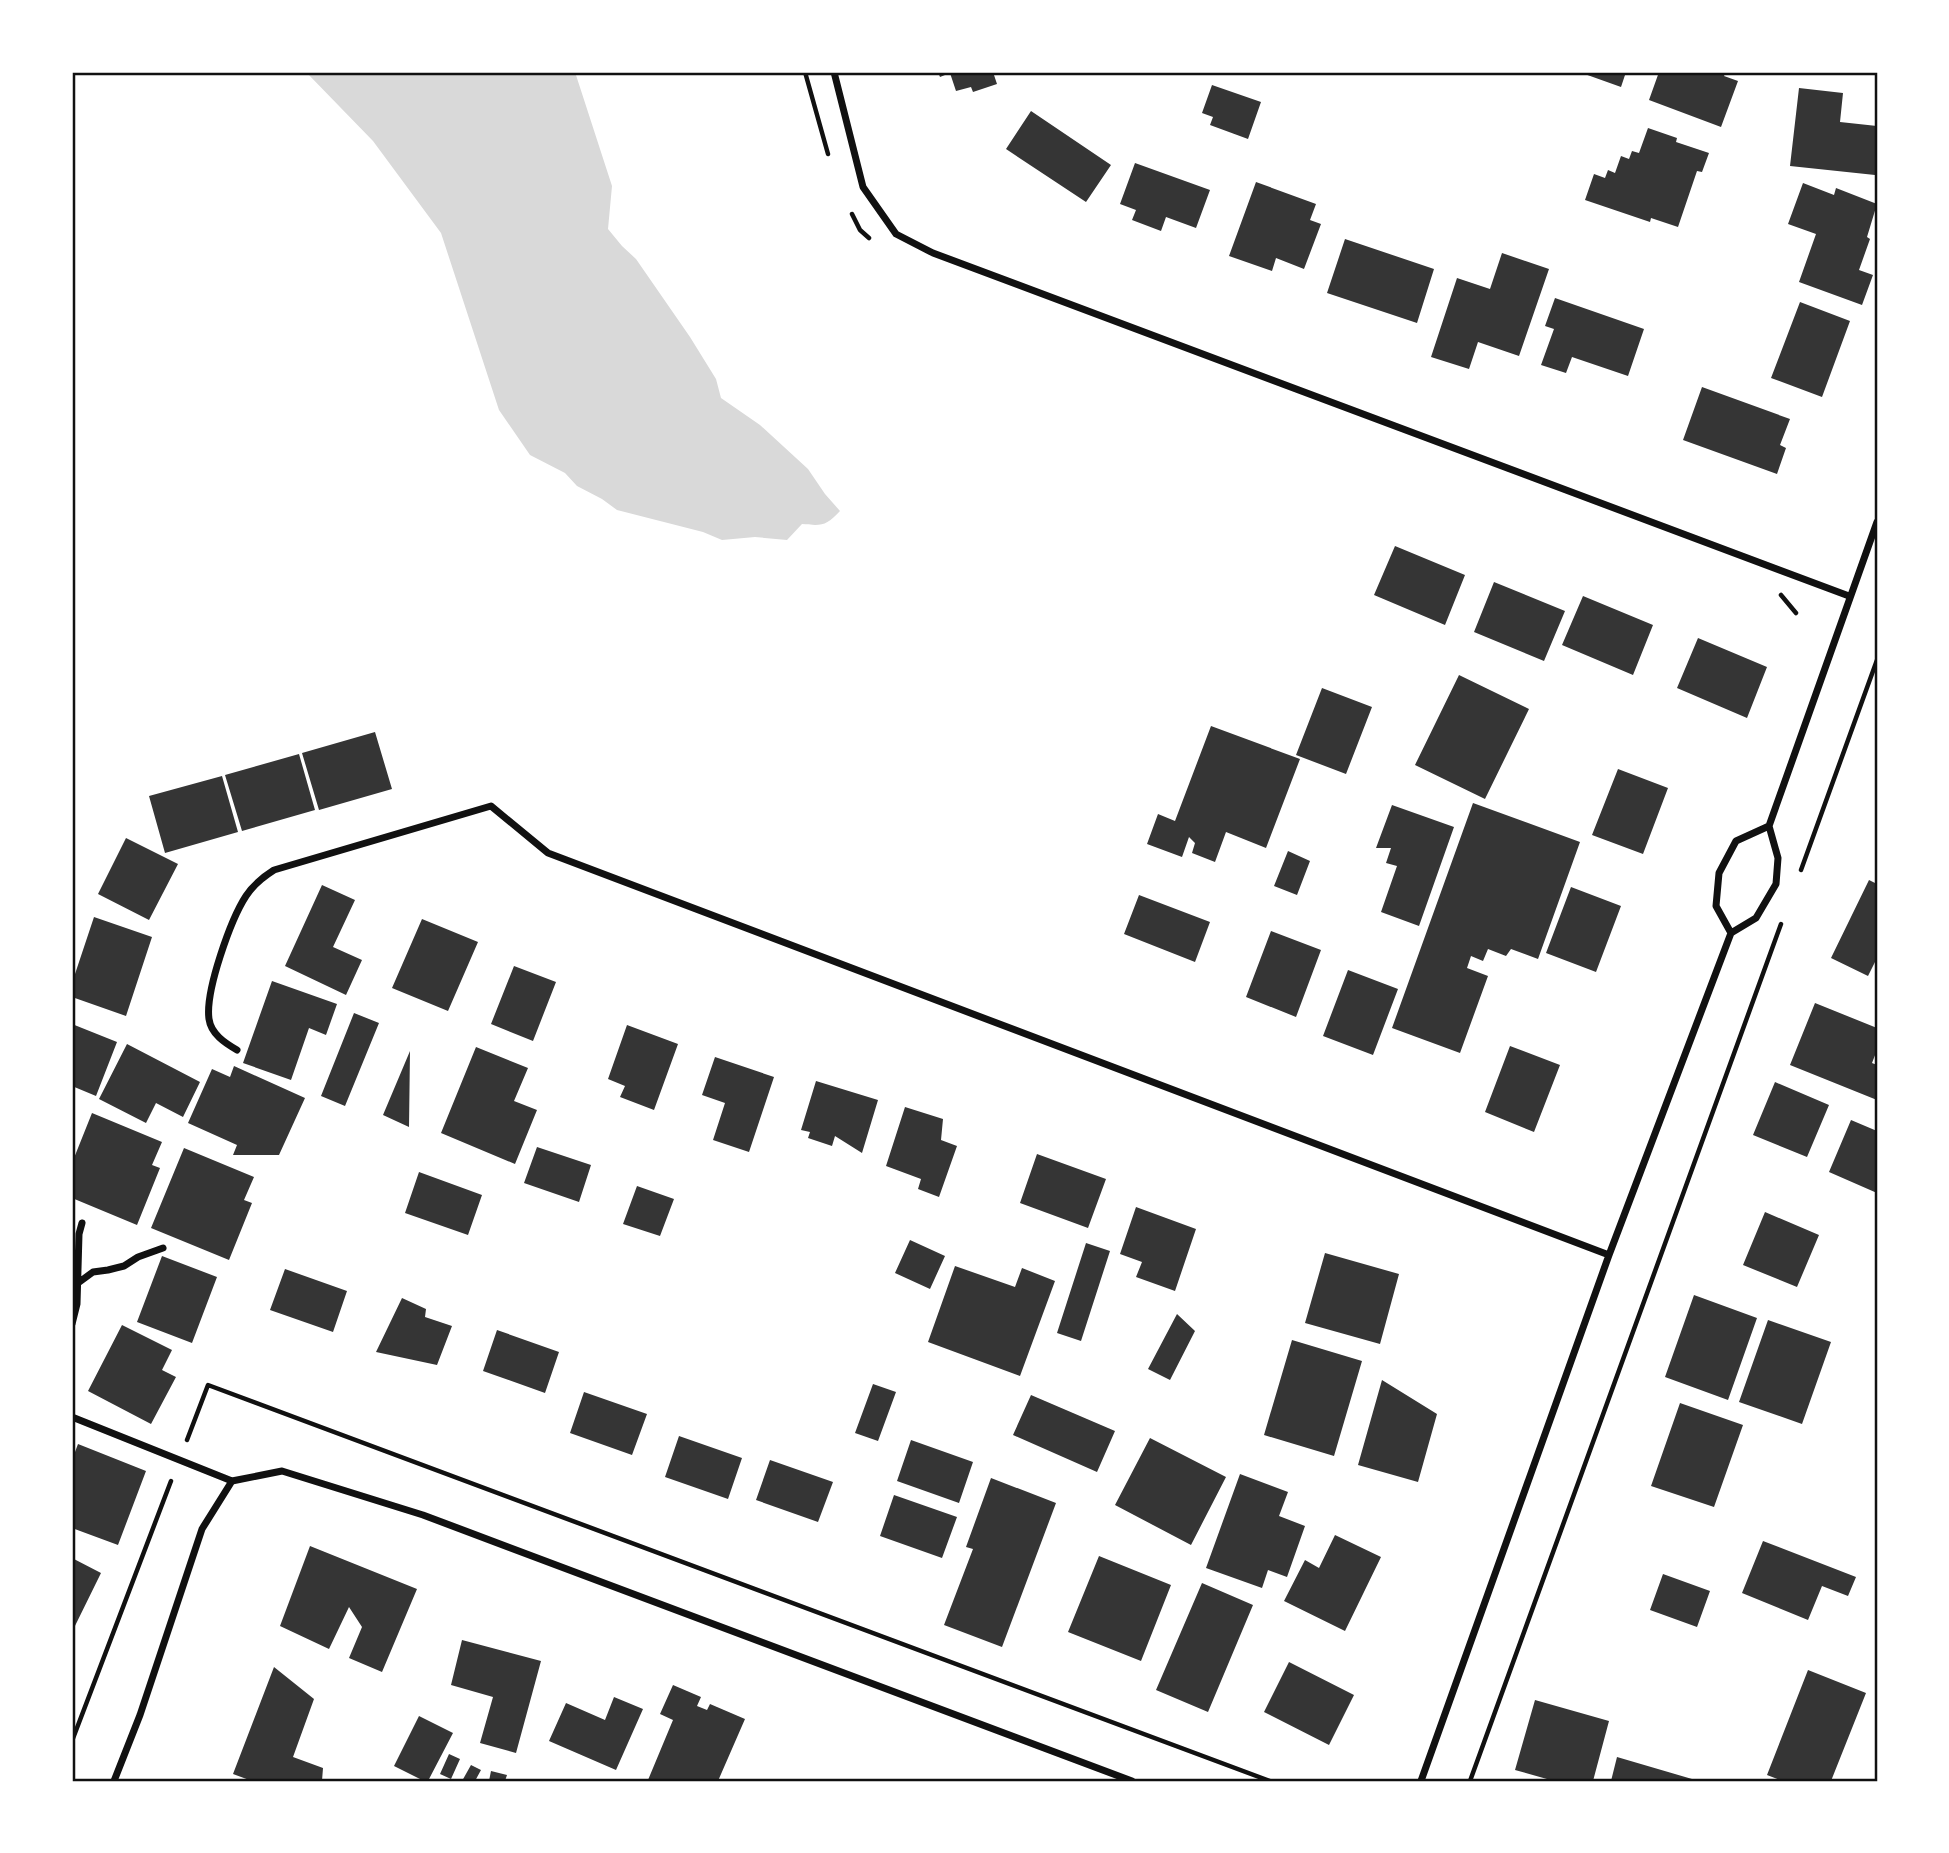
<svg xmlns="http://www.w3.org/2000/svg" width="1949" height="1853" font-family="'Alegreya Sans',sans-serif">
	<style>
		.water { fill: #d9d9d9 }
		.building { fill: #353535 }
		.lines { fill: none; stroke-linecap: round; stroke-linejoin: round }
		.path { stroke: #111; stroke-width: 4.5 }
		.minor { stroke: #111; stroke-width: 7 }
		.neatline { fill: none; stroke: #111; stroke-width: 2.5 }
	</style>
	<rect width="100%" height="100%" fill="#fff"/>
	<path class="water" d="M306,72H575L612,186L608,229L622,246L636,259L690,337L716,379L721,398L760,425L808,469L825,494L840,511C826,526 822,526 802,524L787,540L755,537L722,540L703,532L617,510L602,499L577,486L565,473L530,455L499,410L441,233L373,141Z"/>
	<path class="building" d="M938,72H993L997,84L973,92L971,87L956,91L950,73L940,77Z
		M1579,72H1626L1621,87Z
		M1659,72H1726L1724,76L1738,81L1721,127L1649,100Z
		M1212,85L1261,102L1248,139L1210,125L1213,117L1202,113Z
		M1799,88L1843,93L1840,122L1877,126L1875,175L1790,166Z
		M1031,111L1111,165L1086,202L1006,149Z
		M1648,128L1677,138L1676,142L1709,153L1702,172L1697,171L1678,227L1651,218L1650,222L1585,200L1594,174L1605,178L1608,170L1615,173L1621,156L1629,159L1632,151L1639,153Z
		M1135,163L1210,190L1196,228L1166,217L1161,231L1132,220L1136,210L1120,204Z
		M1256,182L1316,204L1310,220L1321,224L1304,269L1276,258L1272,271L1229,256Z
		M1803,183L1834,195L1836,188L1877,204L1867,237L1870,239L1859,270L1873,275L1862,305L1799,282L1816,234L1788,224Z
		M1345,239L1434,269L1417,323L1327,293Z
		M1502,253L1549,269L1519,356L1478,342L1469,369L1431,357L1457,278L1490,289Z
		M1555,298L1644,329L1628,376L1572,357L1566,373L1541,365L1554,329L1545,326Z
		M1800,302L1850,321L1822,397L1771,378Z
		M1702,387L1790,419L1780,445L1786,448L1777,474L1683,440Z
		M1395,546L1465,575L1445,625L1374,595Z
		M1494,582L1565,611L1544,661L1474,632Z
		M1583,596L1653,625L1633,675L1562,645Z
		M1698,638L1767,667L1747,718L1677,688Z
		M1459,675L1529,709L1485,799L1415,765Z
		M1322,688L1372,707L1346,774L1296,755Z
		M1211,726L1300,759L1266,848L1226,832L1215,862L1192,853L1195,843L1189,837L1182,857L1147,844L1158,814L1175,821Z
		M375,732L392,789L319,810L302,753Z
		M299,754L315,810L242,831L225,775Z
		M1618,769L1668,788L1643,854L1592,835Z
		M222,776L238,832L165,853L149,796Z
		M1473,803L1580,842L1538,959L1511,949L1506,956L1488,949L1483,961L1471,956L1467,968L1488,976L1460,1053L1392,1028Z
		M1392,805L1454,827L1419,926L1381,912L1397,866L1386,863L1391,848H1376Z
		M126,838L178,864L149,920L98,894Z
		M1288,851L1310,861L1297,895L1274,886Z
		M1869,880L1877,884V958L1868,976L1831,958Z
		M322,885L355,900L333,947L362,960L346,995L285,966Z
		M1571,887L1621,906L1596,972L1546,953Z
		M1139,895L1210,922L1195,962L1124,934Z
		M94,917L152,937L126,1016L72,997V983Z
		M422,919L478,942L448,1011L392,988Z
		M1271,931L1321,950L1296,1017L1246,997Z
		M514,966L556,982L533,1041L491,1024Z
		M1348,970L1398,989L1373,1055L1323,1036Z
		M272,981L337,1004L326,1035L309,1028L291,1080L243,1063Z
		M1815,1003L1877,1028V1050L1872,1063L1877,1065V1100L1790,1065Z
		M354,1013L379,1023L345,1106L321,1096Z
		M72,1024L117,1042L96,1096L72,1086Z
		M627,1025L678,1044L654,1110L620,1097L625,1086L608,1079Z
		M127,1044L200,1082L183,1117L156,1103L146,1123L99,1099Z
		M1510,1046L1560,1065L1534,1132L1485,1112Z
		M476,1047L528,1068L514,1101L537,1110L515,1164L441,1133Z
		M410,1051L409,1127L383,1115Z
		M715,1057L774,1077L749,1152L713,1140L725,1103L702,1095Z
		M234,1066L305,1098L279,1155H233L237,1145L188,1123L212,1069L230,1077Z
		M816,1081L878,1100L862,1153L835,1136L832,1146L808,1138L810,1132L801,1130Z
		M1775,1082L1829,1105L1807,1157L1753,1135Z
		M905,1107L943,1119L941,1140L957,1146L939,1197L918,1189L921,1179L886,1166Z
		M92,1113L162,1142L152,1165L160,1168L137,1225L72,1198V1163Z
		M1851,1120L1877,1131V1193L1829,1172Z
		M537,1147L591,1165L579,1202L524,1183Z
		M184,1148L254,1177L244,1200L252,1203L229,1260L151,1228Z
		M1037,1154L1106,1179L1088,1228L1020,1203Z
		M419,1172L482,1195L468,1235L405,1213Z
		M637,1186L674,1199L660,1236L623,1224Z
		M1136,1207L1196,1229L1175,1291L1136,1277L1142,1262L1120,1254Z
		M1765,1212L1819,1235L1797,1287L1743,1265Z
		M910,1240L945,1256L930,1289L895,1273Z
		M1086,1243L1110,1251L1081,1341L1057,1333Z
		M1325,1253L1399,1274L1380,1344L1305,1323Z
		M162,1256L217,1277L192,1343L137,1322Z
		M955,1266L1015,1287L1022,1268L1055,1281L1020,1376L928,1342Z
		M285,1269L347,1291L333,1332L270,1310Z
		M1694,1295L1757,1318L1728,1400L1665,1377Z
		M402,1298L426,1309L425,1317L452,1326L437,1365L376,1352Z
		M1177,1314L1195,1331L1170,1380L1148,1369Z
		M1768,1320L1831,1342L1802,1424L1739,1402Z
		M122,1325L172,1350L162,1370L176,1377L151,1424L88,1391Z
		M497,1330L559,1352L545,1393L483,1371Z
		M1292,1340L1362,1361L1334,1456L1264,1435Z
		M1382,1380L1437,1414L1418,1482L1358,1465Z
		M873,1384L896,1392L878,1441L855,1433Z
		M584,1392L647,1414L632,1455L570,1433Z
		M1031,1395L1115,1431L1097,1472L1013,1435Z
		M1680,1403L1743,1425L1714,1507L1651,1486Z
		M679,1436L742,1458L728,1499L665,1477Z
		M1150,1438L1226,1477L1191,1545L1115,1505Z
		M911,1440L973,1462L959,1503L897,1481Z
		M78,1444L146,1471L118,1545L72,1528V1460Z
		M770,1460L833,1482L818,1522L756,1500Z
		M1240,1474L1288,1492L1279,1516L1305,1526L1287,1577L1268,1570L1262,1588L1206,1568Z
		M991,1478L1056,1503L1002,1647L944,1625L973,1549L966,1547Z
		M894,1495L957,1517L942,1558L880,1536Z
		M1335,1535L1381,1557L1345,1631L1284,1601L1305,1560L1319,1568Z
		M1763,1541L1856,1577L1848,1596L1822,1586L1808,1620L1742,1593Z
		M310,1546L417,1589L382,1672L349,1658L362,1627L349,1607L329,1649L280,1626Z
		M1099,1556L1171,1585L1141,1661L1068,1632Z
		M72,1558L101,1573L72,1632Z
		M1663,1574L1710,1591L1697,1627L1650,1610Z
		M1202,1583L1253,1605L1208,1712L1156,1690Z
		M462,1640L541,1661L516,1753L480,1743L493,1697L451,1685Z
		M1289,1662L1354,1695L1329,1745L1264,1712Z
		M274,1667L314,1699L293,1757L323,1768L322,1781H252L233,1774Z
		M1808,1670L1866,1693L1831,1781H1783L1767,1775Z
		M673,1685L701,1697L697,1706L707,1710L710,1704L745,1719L718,1781L648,1780L673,1720L660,1714Z
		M614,1697L643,1709L616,1770L549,1741L566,1703L605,1720Z
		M1535,1700L1609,1721L1593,1781H1554L1515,1770Z
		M419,1716L453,1733L428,1781H424L394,1766Z
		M449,1754L460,1759L451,1779L440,1774Z
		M1617,1757L1692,1779L1691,1781H1611Z
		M471,1765L481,1770L475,1781H462Z
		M491,1771L507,1775L505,1781H489Z"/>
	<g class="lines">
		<path class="path" d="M805,72L828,154
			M852,214L860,230L869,238
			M1781,595L1796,613
			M1801,870L1877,660
			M187,1440L208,1385L1270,1781
			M72,1741L171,1481
			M1470,1781L1781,924"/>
		<path class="minor" d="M834,72L863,187L896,234L933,253L1849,596
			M1731,933L1716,906L1719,873L1736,841L1769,826
			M237,1050C225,1043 211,1034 209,1019C205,991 231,919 246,896C253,885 263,877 274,870L491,806L548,853L1609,1255
			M78,1283L93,1272L108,1270L124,1266L138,1257L163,1248
			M72,1324L77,1304L79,1234L82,1223
			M72,1417L232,1481
			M114,1781L140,1715L202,1529L232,1481L282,1471L423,1515L1132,1781
			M1421,1781L1609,1255L1731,933L1756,918L1776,884L1778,858L1769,826L1877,522"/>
	</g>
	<rect width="1949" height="1853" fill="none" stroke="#ffffff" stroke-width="147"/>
	<rect x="74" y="74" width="1802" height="1706" class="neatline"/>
</svg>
